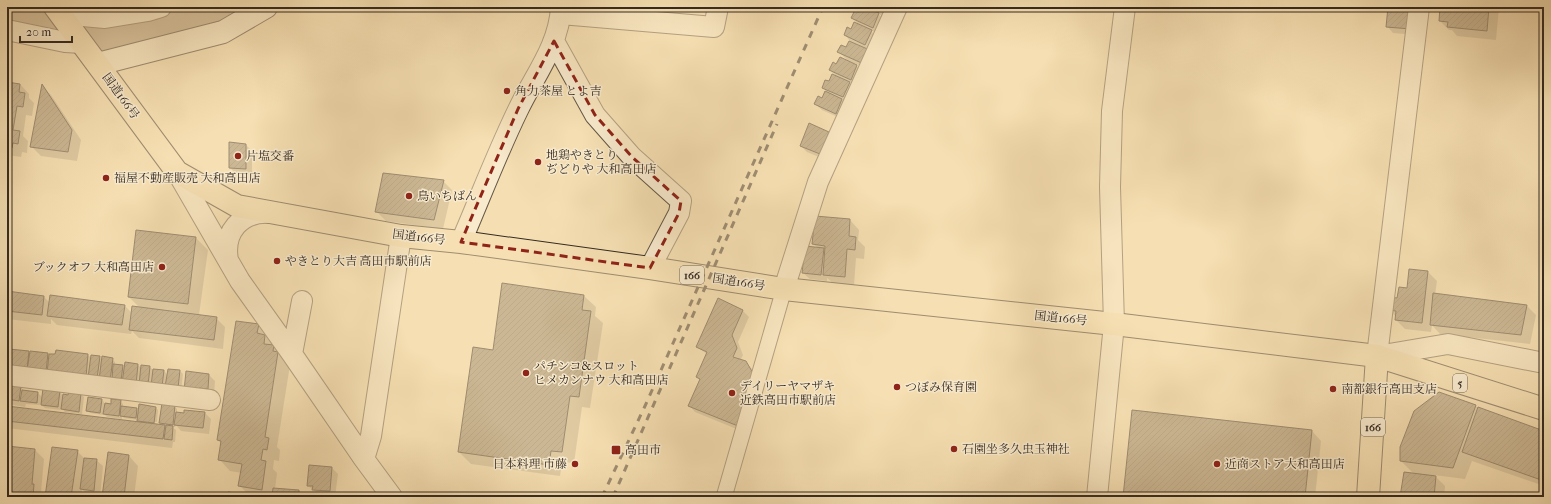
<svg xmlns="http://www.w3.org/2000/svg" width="1551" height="504" font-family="'IM FELL French Canon','Noto Serif JP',serif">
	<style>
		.shadow { fill: #0003 }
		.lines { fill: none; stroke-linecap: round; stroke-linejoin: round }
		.river { stroke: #b3a181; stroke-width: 31 }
		.building { fill: url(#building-hatch); stroke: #342a22 }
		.pedestrian-casing { stroke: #645746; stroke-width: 17 }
		.minor-casing { stroke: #645746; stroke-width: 22 }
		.secondary-casing { stroke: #342a22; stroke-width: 24 }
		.primary-casing { stroke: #342a22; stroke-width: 24 }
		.trunk-casing { stroke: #342a22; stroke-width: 24 }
		.pedestrian { stroke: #f8eacd; stroke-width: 15 }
		.minor { stroke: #f8eacd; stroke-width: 20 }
		.secondary { stroke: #f8eacd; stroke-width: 22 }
		.primary { stroke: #f5dfb2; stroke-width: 22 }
		.trunk { stroke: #f5dfb2; stroke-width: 22 }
		.rail { stroke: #342a22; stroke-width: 3; stroke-dasharray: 7 7; stroke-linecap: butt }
		.marked { fill: none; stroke: #8f2418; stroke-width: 3; stroke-dasharray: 8 5; stroke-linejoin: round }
		.poi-dot { fill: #8f2418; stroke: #f8eacd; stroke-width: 1.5 }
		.labels { text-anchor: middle; stroke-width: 3; stroke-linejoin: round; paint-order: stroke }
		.shield { fill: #f8eacd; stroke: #6f6455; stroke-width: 1 }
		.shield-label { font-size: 11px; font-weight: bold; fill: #342a22 }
		.poi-label { font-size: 12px; fill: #342a22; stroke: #f8eacd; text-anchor: start }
		.street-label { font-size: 12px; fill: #342a22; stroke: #f8eacd }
	</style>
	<defs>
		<pattern id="building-hatch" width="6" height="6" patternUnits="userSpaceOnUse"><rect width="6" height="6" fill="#98886d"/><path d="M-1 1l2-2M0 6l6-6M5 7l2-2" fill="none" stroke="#7d6f59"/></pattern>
	</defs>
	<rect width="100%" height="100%" fill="#f5dfb2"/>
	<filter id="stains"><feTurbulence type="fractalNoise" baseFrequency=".005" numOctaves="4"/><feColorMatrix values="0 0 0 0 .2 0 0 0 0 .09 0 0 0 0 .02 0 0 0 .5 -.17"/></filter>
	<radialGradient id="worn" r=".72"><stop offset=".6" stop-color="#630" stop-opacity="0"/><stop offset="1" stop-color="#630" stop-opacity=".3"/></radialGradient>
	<path class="shadow" d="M862,7H890L886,17L878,14L885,20L879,34L870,30L877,37L872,71L854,63L863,72L857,85L848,81L856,89L850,103L842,99L848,106L842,119L822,110L815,104L829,94L823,87L838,78L830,70L837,65L848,61L839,52L847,48L850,41L845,35L860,26L852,18L859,13Z
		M1389,7L1416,35L1393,33L1387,26Z
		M1441,7H1499L1496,40L1457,36L1452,30H1449L1440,21Z
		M7,83L20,84L29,94V98L34,103L32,116L26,115L23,136L28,141L27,153L22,152L21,157L7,155Z
		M42,86L51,95L81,140L77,161L41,156L32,147Z
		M828,133L834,139L826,160L807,152L801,146Z
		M230,143L246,145L252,151V175L237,174L230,168Z
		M443,181L452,190L443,229L386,221L377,212Z
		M816,217L850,220L859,230L858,240L865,247L864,259L856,258L854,285L833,283L827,278V281L810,279L803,273L818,248L813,244Z
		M196,238L208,250L199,315L216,318L225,327L223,349L139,338L132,331L131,334L57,325L51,319V324L7,319V292L44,297L50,303L125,306L132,313L140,308L129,297Z
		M1428,272L1437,281L1435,295L1527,306L1536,315L1530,344L1440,334L1432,325L1431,332L1405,329L1396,320V317L1389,309Z
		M503,284L584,296L596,307L595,316L603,323L590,408L582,407L574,463L562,462L560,476L471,464L459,452L494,351Z
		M718,299L743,311L749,317L738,342L743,355L740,361L745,362L752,369L759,381L744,432L695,412L689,405L700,380L697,377L707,354L697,347Z
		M258,325L270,337V340L290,365L277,447L280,450L279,461L274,460L273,469L277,473L275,489L299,491L302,494V497H251L240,486L242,473L230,471L219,459L221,443L218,440Z
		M7,349L9,351L47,354L50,357L56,355L57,351L88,355L91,358L99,357L103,361L112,359L115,362V365L123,366L125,368L138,365L142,369V366L150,367L154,371H164L168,375L180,371L183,374L181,391L7,368Z
		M187,372L209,375L215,381L214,395L205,399Z
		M7,386L21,387L25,392L38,393L43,398L60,391L62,395L69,396L81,394L84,397L82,414L65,412L61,407V410L45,408L40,404V405L26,404L25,407L7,404Z
		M101,399L104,402V404L112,405L120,401L123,404V407L137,409L139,411L156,408L158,410L157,422L140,420V422L157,424V425L164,426L160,423L174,406L177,409V413L185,414V411L205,413L211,419L209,434L181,431L176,425L175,427H172L176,430L175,442H173L172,448L7,428V407L141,423L138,420L124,418L122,416V419L107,417L103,413V415L90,413L87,410Z
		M1475,406L1544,432V486L1472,461L1465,479L1434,475L1445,486L1444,497H1401L1415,475L1401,461Z
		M1312,431L1321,441L1315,497H1124Z
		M7,447L35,450L44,459L41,492L43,494V497H7Z
		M77,451L85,459L96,460L103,466L100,497L88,495L82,490V497H46Z
		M109,454L129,456L138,466L134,497H103Z
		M332,468L338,474L335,497L320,495L308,486Z"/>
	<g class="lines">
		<path class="river" d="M7,16L52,30L111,39L168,28L225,7"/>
	</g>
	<path class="building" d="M861,7H866L879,13L873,28L851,18L855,10L859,12Z
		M870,7H882L880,11Z
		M1388,7H1413L1411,29L1386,27Z
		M1440,7H1489L1487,31L1447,27L1448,22L1439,21Z
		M854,22L872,30L865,45L844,35L847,27L851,29Z
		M849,41L872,51L866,65L837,52L841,45L846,47Z
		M840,57L857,65L851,80L829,70L833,62L836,64Z
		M832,74L850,82L843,97L822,88L825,80L829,81Z
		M7,82L20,84L19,92L25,93L23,107L17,106L13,130L20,131L18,144L13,143L12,148L7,147Z
		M42,84L72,130L68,152L30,147Z
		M825,91L842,99L836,114L814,104L818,96L822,98Z
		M809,123L829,132L820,154L800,146Z
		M229,142L246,144V169L229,168Z
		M383,173L444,180L434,220L375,212Z
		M815,216L850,219L849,236L856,237L855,250L847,249L845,277L823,275L825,246L812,244Z
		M136,230L196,237L188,304L128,297Z
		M805,246L824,248L821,275L802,273Z
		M1409,269L1428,271L1422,323L1395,320L1396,311L1388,310L1389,297L1397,298L1399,287L1407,288Z
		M502,283L584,295L582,310L591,311L579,397L570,396L562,452L551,451L549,465L458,452L473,347L493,350Z
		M7,291L44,296L42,315L7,311Z
		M1433,293L1527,305L1521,335L1430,325Z
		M50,295L125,305L122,325L47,316Z
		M718,298L743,310L732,335L737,348L733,357L746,361L754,375L738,426L688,406L700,379L696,377L707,352L696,347Z
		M132,306L217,317L214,340L129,330Z
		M236,321L259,324L257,333L265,335L264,344L274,345L273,351L278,352L265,437L269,438L267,450L263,449L261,460L266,461L262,490L238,486L242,464L218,460L221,441L217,440Z
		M9,349L29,351L27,370L7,366Z
		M56,350L88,354L86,377L47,373L49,354H55Z
		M30,351L48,353L46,372L27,370Z
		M91,355L100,356L97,379L88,378Z
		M102,356L113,358L110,381L99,380Z
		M125,362L138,364L136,385L122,383Z
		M113,364L123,365L121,381L112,380Z
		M141,365L150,366L148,386L139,385Z
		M153,369L164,370L162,387L151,386Z
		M168,369L180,370L178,388L165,387Z
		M186,371L209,374L208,389L199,388V393L184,391Z
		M7,385L21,386L19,401L7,399Z
		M43,388L60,390L58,407L41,405Z
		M22,390L38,392L37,403L20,401Z
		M69,391L81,393L79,412L61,409L63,394L68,395Z
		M1439,392L1476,405L1453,468L1400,461V447L1414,411Z
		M88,397L102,399L100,413L86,411Z
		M111,399L121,400L119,416L103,414L105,403L111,404Z
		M162,403L175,405L173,425L159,423Z
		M139,404L156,407L154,423L137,421Z
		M7,406L165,425L163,439L7,421Z
		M121,406L137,408L136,418L120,416Z
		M1478,407L1544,431V481L1462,452Z
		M184,410L205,412L203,428L174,425L176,412L184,413Z
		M1132,410L1312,430L1305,497H1123Z
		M166,425L173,426L172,440L164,439Z
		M7,446L35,449L32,484H34L33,497H7Z
		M52,447L78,450L71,497H45Z
		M108,452L129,455L124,497H102Z
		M84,458L97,459L94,491L80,489Z
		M309,465L332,467L330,491L312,490L313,486H307Z
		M1404,472L1436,476L1434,497H1400Z
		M273,488L299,490V497H272Z
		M228,492L247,495V497H227Z"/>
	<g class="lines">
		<g class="pedestrian-casing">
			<path id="pedestrian" d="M724,497L784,289"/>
		</g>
		<g class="minor-casing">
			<path id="minor" d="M1419,7L1377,356L1448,344L1544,363
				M60,14L105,18L148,11L161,7
				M561,14L714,27L718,7
				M7,30L65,42L82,43
				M554,41L595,115L632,157L681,201L679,213L650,268
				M177,172L240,281L292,354L364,459L392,497
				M461,242C480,198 497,153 518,110C534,76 559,46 561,7
				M228,260C223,233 240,211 270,213
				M784,289L818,182L897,7
				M292,354L302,301
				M7,375L210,400
				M364,459L371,436L401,236
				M1097,497L1114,324L1110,187L1112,111L1125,7"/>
		</g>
		<g class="secondary-casing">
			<path id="secondary" d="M98,64L223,32L266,7"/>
		</g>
		<g class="primary-casing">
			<path id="primary" d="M1377,356L1544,409"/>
		</g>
		<g class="trunk-casing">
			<path id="trunk" d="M55,7L177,172L237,206L401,236L461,242L650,268L784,289L1114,324L1377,356L1368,497"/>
		</g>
		<use href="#pedestrian" class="pedestrian"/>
		<use href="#minor" class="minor"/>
		<use href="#secondary" class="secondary"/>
		<use href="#primary" class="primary"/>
		<use href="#trunk" class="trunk"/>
		<path class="rail" d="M602,497L645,406L823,7
			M613,497L777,124"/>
	</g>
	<path d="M0 0H1551V504H0ZM554,41L595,115L632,157L681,201L679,213L650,268L461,242L518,109Z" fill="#f5dfb2" fill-opacity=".55" fill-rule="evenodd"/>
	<path class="marked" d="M554,41L595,115L632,157L681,201L679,213L650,268L461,242L518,109Z"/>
	<g class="poi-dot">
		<circle cx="507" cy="91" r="4"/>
		<circle cx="238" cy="156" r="4"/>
		<circle cx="538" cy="162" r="4"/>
		<circle cx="106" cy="178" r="4"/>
		<circle cx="409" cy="196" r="4"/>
		<circle cx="277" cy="261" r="4"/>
		<circle cx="162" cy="267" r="4"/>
		<circle cx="526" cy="373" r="4"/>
		<circle cx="897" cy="387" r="4"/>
		<circle cx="1333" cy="389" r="4"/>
		<circle cx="732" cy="393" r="4"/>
		<circle cx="954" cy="449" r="4"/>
		<rect x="611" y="445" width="10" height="10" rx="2"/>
		<circle cx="575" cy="464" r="4"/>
		<circle cx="1217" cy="464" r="4"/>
	</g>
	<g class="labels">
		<g class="shield">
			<rect x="680" y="266" width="24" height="18" rx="3"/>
			<rect x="1453" y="374" width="14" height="18" rx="3"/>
			<rect x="1361" y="418" width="24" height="18" rx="3"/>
		</g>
		<g class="shield-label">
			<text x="692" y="279">166</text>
			<text x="1460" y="387">5</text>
			<text x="1373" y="431">166</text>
		</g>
		<g class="poi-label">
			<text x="515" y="95">角力茶屋 とよ吉</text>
			<text x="546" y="159">地鶏やきとり<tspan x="546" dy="14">ぢどりや 大和高田店</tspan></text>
			<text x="246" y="160">片塩交番</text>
			<text x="114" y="182">福屋不動産販売 大和高田店</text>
			<text x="417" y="200">鳥いちばん</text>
			<text x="285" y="265">やきとり大吉 高田市駅前店</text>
			<text x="154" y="271" text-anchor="end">ブックオフ 大和高田店</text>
			<text x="534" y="370">パチンコ&amp;スロット<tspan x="534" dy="14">ヒメカンナウ 大和高田店</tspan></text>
			<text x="740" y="390">デイリーヤマザキ<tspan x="740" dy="14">近鉄高田市駅前店</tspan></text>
			<text x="905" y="391">つぼみ保育園</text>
			<text x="1341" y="393">南都銀行高田支店</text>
			<text x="962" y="453">石園坐多久虫玉神社</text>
			<text x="625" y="454">高田市</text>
			<text x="567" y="468" text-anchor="end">日本料理 市藤</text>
			<text x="1225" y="468">近商ストア大和高田店</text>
		</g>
		<g class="street-label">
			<text transform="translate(121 96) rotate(54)" y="4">国道166号</text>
			<text transform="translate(419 237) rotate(7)" y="4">国道166号</text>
			<text transform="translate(739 282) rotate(9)" y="4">国道166号</text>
			<text transform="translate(1061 318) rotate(6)" y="4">国道166号</text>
		</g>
	</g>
	<rect width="1551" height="504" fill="none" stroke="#f5dfb2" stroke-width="24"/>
	<rect x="8" y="8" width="1535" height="488" fill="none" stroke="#342a22" stroke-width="2"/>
	<rect x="12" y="12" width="1527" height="480" fill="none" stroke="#342a22"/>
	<path d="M20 36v6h52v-6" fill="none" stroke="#342a22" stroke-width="2"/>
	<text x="26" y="36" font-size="12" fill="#342a22" stroke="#f8eacd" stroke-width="3" paint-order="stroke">20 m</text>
	<rect width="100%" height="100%" filter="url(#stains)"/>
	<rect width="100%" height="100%" fill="url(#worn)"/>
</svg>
